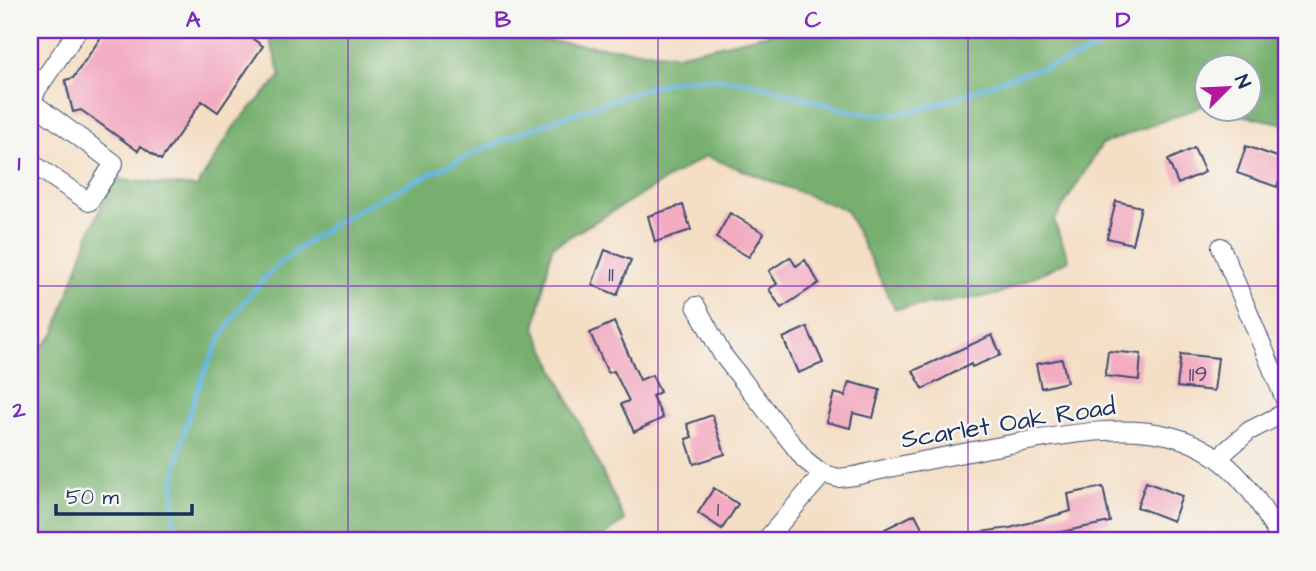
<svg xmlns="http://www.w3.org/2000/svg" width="1316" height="571" font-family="'Architects Daughter',sans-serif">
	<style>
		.forest { fill: #77b06e; stroke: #497066; stroke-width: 2 }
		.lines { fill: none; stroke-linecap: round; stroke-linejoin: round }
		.stream { stroke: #63b3dd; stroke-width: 5 }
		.building { fill: #f2abc1 }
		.minor-casing { stroke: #3c496d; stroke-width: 20 }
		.minor { stroke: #fff; stroke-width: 18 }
		.grid { fill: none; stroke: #7b2cbf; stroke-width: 2; stroke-opacity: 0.55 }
		.labels { text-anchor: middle; stroke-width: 5; stroke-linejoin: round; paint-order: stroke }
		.number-label { font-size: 23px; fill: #514e77 }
		.street-label { font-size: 26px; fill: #1b2f5e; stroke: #f6f6f2 }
		.neatline { fill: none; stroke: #7b2cbf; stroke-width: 2.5 }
		.grid-label { font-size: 23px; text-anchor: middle; font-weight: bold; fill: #7b2cbf }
	</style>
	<rect width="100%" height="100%" fill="#f6f6f2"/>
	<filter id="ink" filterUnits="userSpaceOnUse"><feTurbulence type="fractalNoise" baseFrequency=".0143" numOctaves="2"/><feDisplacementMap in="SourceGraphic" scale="14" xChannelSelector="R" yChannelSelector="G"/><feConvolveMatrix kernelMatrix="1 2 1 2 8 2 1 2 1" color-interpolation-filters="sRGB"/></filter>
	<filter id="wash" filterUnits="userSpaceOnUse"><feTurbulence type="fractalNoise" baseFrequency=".00686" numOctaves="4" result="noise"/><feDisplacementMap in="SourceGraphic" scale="28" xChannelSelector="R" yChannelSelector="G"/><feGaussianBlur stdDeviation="1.57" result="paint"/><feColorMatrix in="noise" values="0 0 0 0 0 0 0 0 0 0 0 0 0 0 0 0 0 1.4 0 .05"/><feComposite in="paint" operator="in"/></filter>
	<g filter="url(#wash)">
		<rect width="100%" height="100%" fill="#f4dec4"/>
		<path class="forest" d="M267,30H447L677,55L785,30H1286V124L1212,109L1250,108V66H1208L1207,108L1202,106L1102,144L1054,221L1069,260L996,295L895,309L846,210L706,156L552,247L535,328L625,521L596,541H30V361L55,333L90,232L113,179L197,187L235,125L281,76Z"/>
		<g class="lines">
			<path class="stream" d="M175,541C164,451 209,326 278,265C335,215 411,183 479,151C526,130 573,113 622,97C640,91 660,82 680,80C754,70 802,105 870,114C913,119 966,93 1005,79C1046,64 1089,62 1121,30"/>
		</g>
		<g id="blocks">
			<path class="building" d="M106,30H260L253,39L263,46L218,112L202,101L161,160L141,146L138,151L81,110L73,112L65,80L73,78Z
				M1246,146L1286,160L1277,187L1237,173Z
				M1194,148L1205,172L1178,184L1168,160Z
				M1116,201L1141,207L1132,244L1107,238Z
				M683,205L691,230L655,242L648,216Z
				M730,213L764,233L749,257L716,238Z
				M605,250L631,260L617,295L592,285Z
				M790,257L796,266L805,260L819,283L781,308L769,289L777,284L769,271Z
				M614,322L640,380L652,375L660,392L652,396L663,418L634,432L621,404L629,401L614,371L608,373L590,333Z
				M807,327L823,363L798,373L783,338Z
				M992,335L1001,355L972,367L971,364L923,389L913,371Z
				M1108,351L1141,354L1139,380L1105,376Z
				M1181,354L1218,358L1214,391L1177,387Z
				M1062,359L1067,382L1041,388L1036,364Z
				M849,382L880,390L873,418L853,413L850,428L826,422L834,393L845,396Z
				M712,415L725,454L694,464L686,439L692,437L687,424Z
				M1146,482L1182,496L1173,521L1137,507Z
				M1103,487L1110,522L1051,534L1053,541H981L980,532L1010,528L1071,511L1068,494Z
				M714,488L738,504L722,529L698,513Z
				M915,514L929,541H891L885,529Z"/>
		</g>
	</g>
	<g filter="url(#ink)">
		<use href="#blocks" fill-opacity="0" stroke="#3c496d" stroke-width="2"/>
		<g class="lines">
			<g class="minor-casing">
				<path id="minor" d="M30,108L37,89L78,30
					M30,162L89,202L114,163L33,103
					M1221,247L1286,402
					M696,306L722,354L805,460L823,474L838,478L855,476C907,463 959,454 1011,444C1134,422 1219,411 1280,541
					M1219,457L1249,431L1286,412
					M765,541L823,474"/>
			</g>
			<use href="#minor" class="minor"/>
		</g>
	</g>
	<path class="grid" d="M348,30V541M658,30V541M968,30V541M30,286H1286"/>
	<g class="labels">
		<g class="number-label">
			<text x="611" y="281">11</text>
			<text x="1198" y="381">119</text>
			<text x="718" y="516">1</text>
		</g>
		<g class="street-label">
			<text transform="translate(1008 422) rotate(-9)" y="9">Scarlet Oak Road</text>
		</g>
	</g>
	<rect width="1316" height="571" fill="none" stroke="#f6f6f2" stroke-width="77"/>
	<g transform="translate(1228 88) rotate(66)"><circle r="33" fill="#f6f6f2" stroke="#9ea6b7" stroke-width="2"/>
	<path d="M0-5L12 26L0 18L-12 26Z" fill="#b5179e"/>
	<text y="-10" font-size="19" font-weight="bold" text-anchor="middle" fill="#1b2f5e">N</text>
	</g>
	<path d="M56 504v10h136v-10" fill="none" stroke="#1b2f5e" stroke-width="3.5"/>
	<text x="66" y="504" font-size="21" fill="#1b2f5e" stroke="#f6f6f2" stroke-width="5" paint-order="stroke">50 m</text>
	<rect x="38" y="38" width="1240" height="494" class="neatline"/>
	<g class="grid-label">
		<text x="193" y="27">A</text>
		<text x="503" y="27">B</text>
		<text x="813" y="27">C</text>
		<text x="1123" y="27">D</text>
		<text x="19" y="170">1</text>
		<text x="19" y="417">2</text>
	</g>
</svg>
